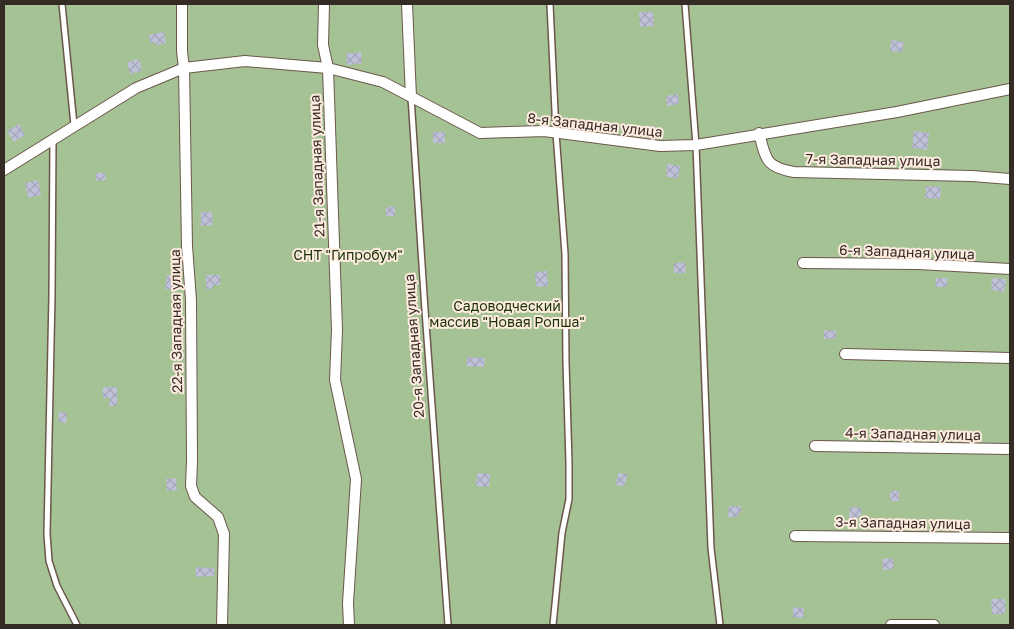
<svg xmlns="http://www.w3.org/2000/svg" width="1014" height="629" font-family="'Golos Text',sans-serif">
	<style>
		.garden { fill: #a5c295 }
		.building { fill: url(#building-cross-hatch) }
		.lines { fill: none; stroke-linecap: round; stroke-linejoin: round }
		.service-casing { stroke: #6c574b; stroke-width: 8 }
		.minor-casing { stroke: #6c574b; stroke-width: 12 }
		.service { stroke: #fff; stroke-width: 5 }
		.minor { stroke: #fff; stroke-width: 10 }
		.labels { text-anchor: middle; stroke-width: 4; stroke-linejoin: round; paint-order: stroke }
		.street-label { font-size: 14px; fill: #342b25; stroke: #feebdf }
		.park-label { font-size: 14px; fill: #193307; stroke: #feebdf }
	</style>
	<defs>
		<pattern id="building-cross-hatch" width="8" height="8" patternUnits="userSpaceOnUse" patternTransform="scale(1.25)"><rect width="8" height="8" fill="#bfc1d9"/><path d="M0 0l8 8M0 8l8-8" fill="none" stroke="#a5a6ba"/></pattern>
	</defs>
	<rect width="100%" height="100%" fill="#f4ddcd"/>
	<path class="garden" d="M4,4H1010V625H4Z"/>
	<path class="building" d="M639,12H653L654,26L640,27Z
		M164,32L166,43L156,45L155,42L150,43L149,35Z
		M891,40L904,42L902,52L890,51Z
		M361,52L362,63L347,65L346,54Z
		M139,59L142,71L130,74L127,62Z
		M678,94L679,104L667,106L666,96Z
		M19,124L25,135L14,142L7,131Z
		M644,126H655V138L644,137Z
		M914,131L929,133L927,150L912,148Z
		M433,132H445V143H433Z
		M667,164L680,166L678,178L666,177Z
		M96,173H105L106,180L96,181Z
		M38,180L41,195L28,198L25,183Z
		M926,186L941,187L940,199L925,198Z
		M395,206V216H386V207Z
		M201,212H212L213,225L201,226Z
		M685,262L686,273H674V263Z
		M547,271L548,286L536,287L535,272Z
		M167,275L178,276L177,290L165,289Z
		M206,275H220V285H213V289H206Z
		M936,278H947V287H935Z
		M992,278L1006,279L1004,292L991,290Z
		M824,330L836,331L835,339H824Z
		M467,357L485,358L484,367L466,366Z
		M103,387H117V406H109L110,398H103Z
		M59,412L67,413L66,423L58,422Z
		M477,473L490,474L489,487L476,486Z
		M618,473L627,474L625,486L616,485Z
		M176,478L177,490L167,491L166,479Z
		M890,491H899V501H890Z
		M729,506H741V512L738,513V517H728Z
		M850,507L862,508L861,515H859L858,518H849Z
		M893,558L894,569L883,570L882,559Z
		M196,567L214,568V576L195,577Z
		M991,599H1005V614H992Z
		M793,607L804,608L803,618L793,617Z"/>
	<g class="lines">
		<g class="service-casing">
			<path id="service" d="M62,4L74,125
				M550,4L556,133L565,254L566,362L569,463V499L562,533L553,625
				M685,4L696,145L711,548L720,625
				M411,97L425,310L448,625
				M53,139L52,295L47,534L49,561L57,586L77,625"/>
		</g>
		<g class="minor-casing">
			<path id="minor" d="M182,4V51L184,68L187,246L191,300L192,461L191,486L195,497L218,517L224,534L222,625
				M324,4L323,45L328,68L337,330L335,380L356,479L348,603L349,625
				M407,4L411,97
				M759,133C766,159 765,167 794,172L972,176L1010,179
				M4,170L136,88L184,68L245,61L328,68L383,82L480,133L544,131L660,146L696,145L897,112L1010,89
				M803,263L918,264L1010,269
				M845,354L1010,358
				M815,446L1010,449
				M795,536L1010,538
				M891,625H934"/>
		</g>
		<use href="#service" class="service"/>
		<use href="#minor" class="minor"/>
	</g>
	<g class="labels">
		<g class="street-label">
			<text transform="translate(595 125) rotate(6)" y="5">8-я Западная улица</text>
			<text transform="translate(873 160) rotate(1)" y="5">7-я Западная улица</text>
			<text transform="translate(317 166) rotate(-92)" y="5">21-я Западная улица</text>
			<text transform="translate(907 252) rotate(2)" y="5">6-я Западная улица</text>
			<text transform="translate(176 321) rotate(-91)" y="5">22-я Западная улица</text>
			<text transform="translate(414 346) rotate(-94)" y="5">20-я Западная улица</text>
			<text transform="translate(913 434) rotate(1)" y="5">4-я Западная улица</text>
			<text transform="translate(903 523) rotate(1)" y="5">3-я Западная улица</text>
		</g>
		<g class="park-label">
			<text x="348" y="260">СНТ "Гипробум"</text>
			<text x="507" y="311">Садоводческий<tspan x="507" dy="16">массив "Новая Ропша"</tspan></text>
		</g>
	</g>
	<rect width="1014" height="629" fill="none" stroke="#342b25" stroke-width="10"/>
</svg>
